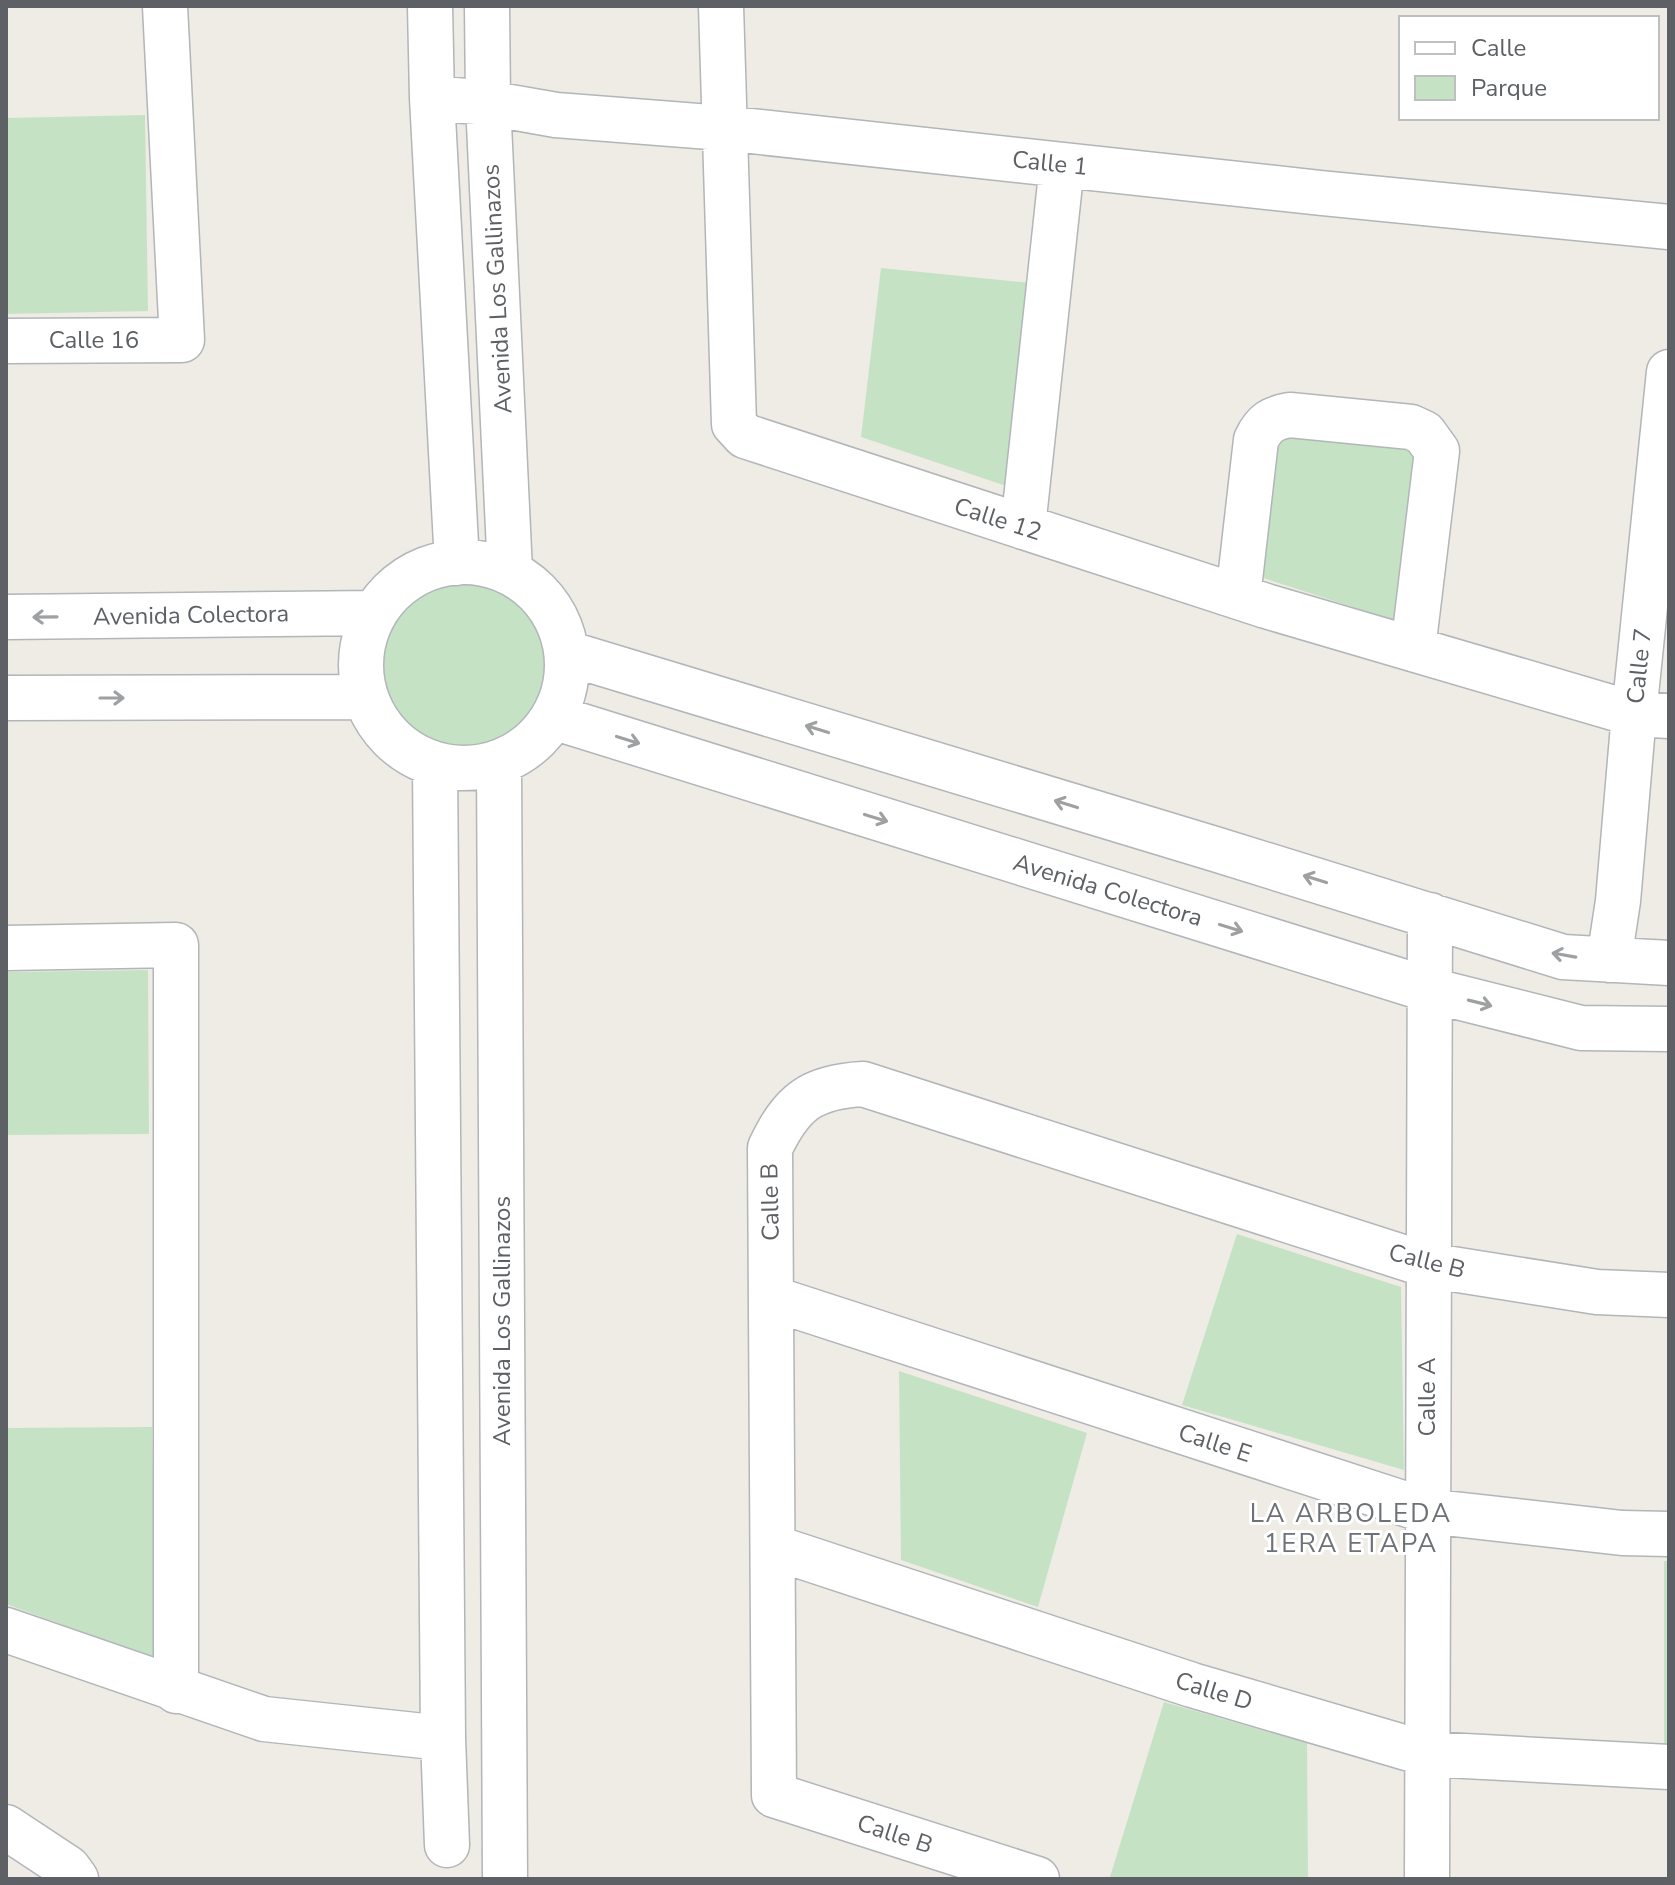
<svg xmlns="http://www.w3.org/2000/svg" width="1675" height="1885" font-family="'Nunito Sans',sans-serif">
	<style>
		.green { fill: #c5e3c4 }
		.lines { fill: none; stroke-linecap: round; stroke-linejoin: round }
		.minor-casing { stroke: #b2b5b9; stroke-width: 47 }
		.minor { stroke: #fff; stroke-width: 44 }
		.oneway { stroke: #9ea0a2 }
		.labels { text-anchor: middle; stroke-width: 6; stroke-linejoin: round; paint-order: stroke }
		.street-label { font-size: 24px; fill: #5d6064; stroke: #fff }
		.neighbourhood-label { font-size: 26px; letter-spacing: 2px; fill: #6e7276; stroke: #fff }
	</style>
	<rect width="100%" height="100%" fill="#eeece5"/>
	<path class="green" d="M145,115L148,311L6,314V118Z
		M881,268L1040,284L1018,490L861,437Z
		M1271,427L1421,441L1399,622L1254,575Z
		M379 666a87 87 0 1 1 174 0a87 87 0 1 1-174 0Z
		M148,970L149,1134L6,1135V972Z
		M1237,1234L1401,1287L1404,1470L1182,1405Z
		M899,1371L1087,1433L1038,1607L901,1560Z
		M152,1427L156,1659L6,1604V1428Z
		M1664,1561H1669V1745H1664Z
		M1164,1702L1307,1743L1308,1879H1119L1110,1877Z"/>
	<g class="lines">
		<g class="minor-casing">
			<path id="minor" d="M430,6L432,98L457,563
				M487,6L488,103L510,572
				M721,6L734,424L745,436L1266,606L1634,714L1669,716
				M432,98L488,103L556,115L723,128L1321,193L1669,227
				M6,341L182,340L165,6
				M1023,527L1062,165
				M361 665a103 103 0 1 1 206 0a103 103 0 1 1-206 0Z
				M1238,597L1256,440C1264,423 1272,418 1290,415L1411,427L1424,433L1437,451L1413,649
				M6,617L375,613
				M567,653L1218,850L1563,957L1669,963
				M6,698L365,697
				M553,717L1430,990L1581,1028L1669,1029
				M499,763L505,1879
				M435,765L443,1738L447,1845
				M6,948L176,945V1691
				M1609,960L1618,901L1634,714L1669,372
				M771,1298L1427,1511L1622,1533L1669,1534
				M773,1547L1192,1685L1427,1754L1669,1767
				M6,1630L264,1719L443,1738
				M6,1827L68,1868L76,1879
				M1037,1879L774,1795L770,1148C792,1102 811,1087 863,1084L1427,1265L1597,1292L1669,1295
				M1427,1879L1430,915"/>
		</g>
		<use href="#minor" class="minor"/>
	</g>
	<defs><path id="oneway-shaft" d="M-6 0H5M1.5-3L5.5 0L1.5 3" fill="none" stroke-width="1.6" stroke-linecap="round" stroke-linejoin="round" transform="scale(2)"/></defs>
	<g class="oneway">
		<use href="#oneway-shaft" transform="translate(45 617) rotate(179)"/>
		<use href="#oneway-shaft" transform="translate(112 698)"/>
		<use href="#oneway-shaft" transform="translate(817 729) rotate(-163)"/>
		<use href="#oneway-shaft" transform="translate(628 740) rotate(17)"/>
		<use href="#oneway-shaft" transform="translate(1066 804) rotate(-163)"/>
		<use href="#oneway-shaft" transform="translate(876 818) rotate(17)"/>
		<use href="#oneway-shaft" transform="translate(1315 879) rotate(-163)"/>
		<use href="#oneway-shaft" transform="translate(1231 928) rotate(17)"/>
		<use href="#oneway-shaft" transform="translate(1564 955) rotate(-170)"/>
		<use href="#oneway-shaft" transform="translate(1480 1003) rotate(14)"/>
	</g>
	<g class="labels">
		<g class="street-label">
			<text transform="translate(1050 163) rotate(6)" y="8">Calle 1</text>
			<text transform="translate(497 289) rotate(-93)" y="8">Avenida Los Gallinazos</text>
			<text x="94" y="348">Calle 16</text>
			<text transform="translate(998 519) rotate(18)" y="8">Calle 12</text>
			<text transform="translate(191 615) rotate(-1)" y="8">Avenida Colectora</text>
			<text transform="translate(1639 666) rotate(-84)" y="8">Calle 7</text>
			<text transform="translate(1108 890) rotate(17)" y="8">Avenida Colectora</text>
			<text transform="translate(770 1202) rotate(-91)" y="8">Calle B</text>
			<text transform="translate(1427 1261) rotate(14)" y="8">Calle B</text>
			<text transform="translate(502 1321) rotate(-90)" y="8">Avenida Los Gallinazos</text>
			<text transform="translate(1427 1397) rotate(-90)" y="8">Calle A</text>
			<text transform="translate(1215 1443) rotate(18)" y="8">Calle E</text>
			<text transform="translate(1214 1691) rotate(17)" y="8">Calle D</text>
			<text transform="translate(895 1834) rotate(18)" y="8">Calle B</text>
		</g>
		<g class="neighbourhood-label">
			<text x="1351" y="1522">LA ARBOLEDA<tspan x="1351" dy="30">1ERA ETAPA</tspan></text>
		</g>
	</g>
	<rect width="1675" height="1885" fill="none" stroke="#5d6064" stroke-width="16"/>
	<rect x="1399" y="16" width="260" height="104" fill="#ffffff" stroke="#bebfc1" stroke-width="2"/>
	<rect x="1415" y="42" width="40" height="12" fill="#ffffff" stroke="#bebfc1" stroke-width="2"/>
	<text x="1471" y="56" font-size="24" fill="#5d6064">Calle</text>
	<rect x="1415" y="76" width="40" height="24" fill="#c5e3c4" stroke="#bebfc1" stroke-width="2"/>
	<text x="1471" y="96" font-size="24" fill="#5d6064">Parque</text>
</svg>
